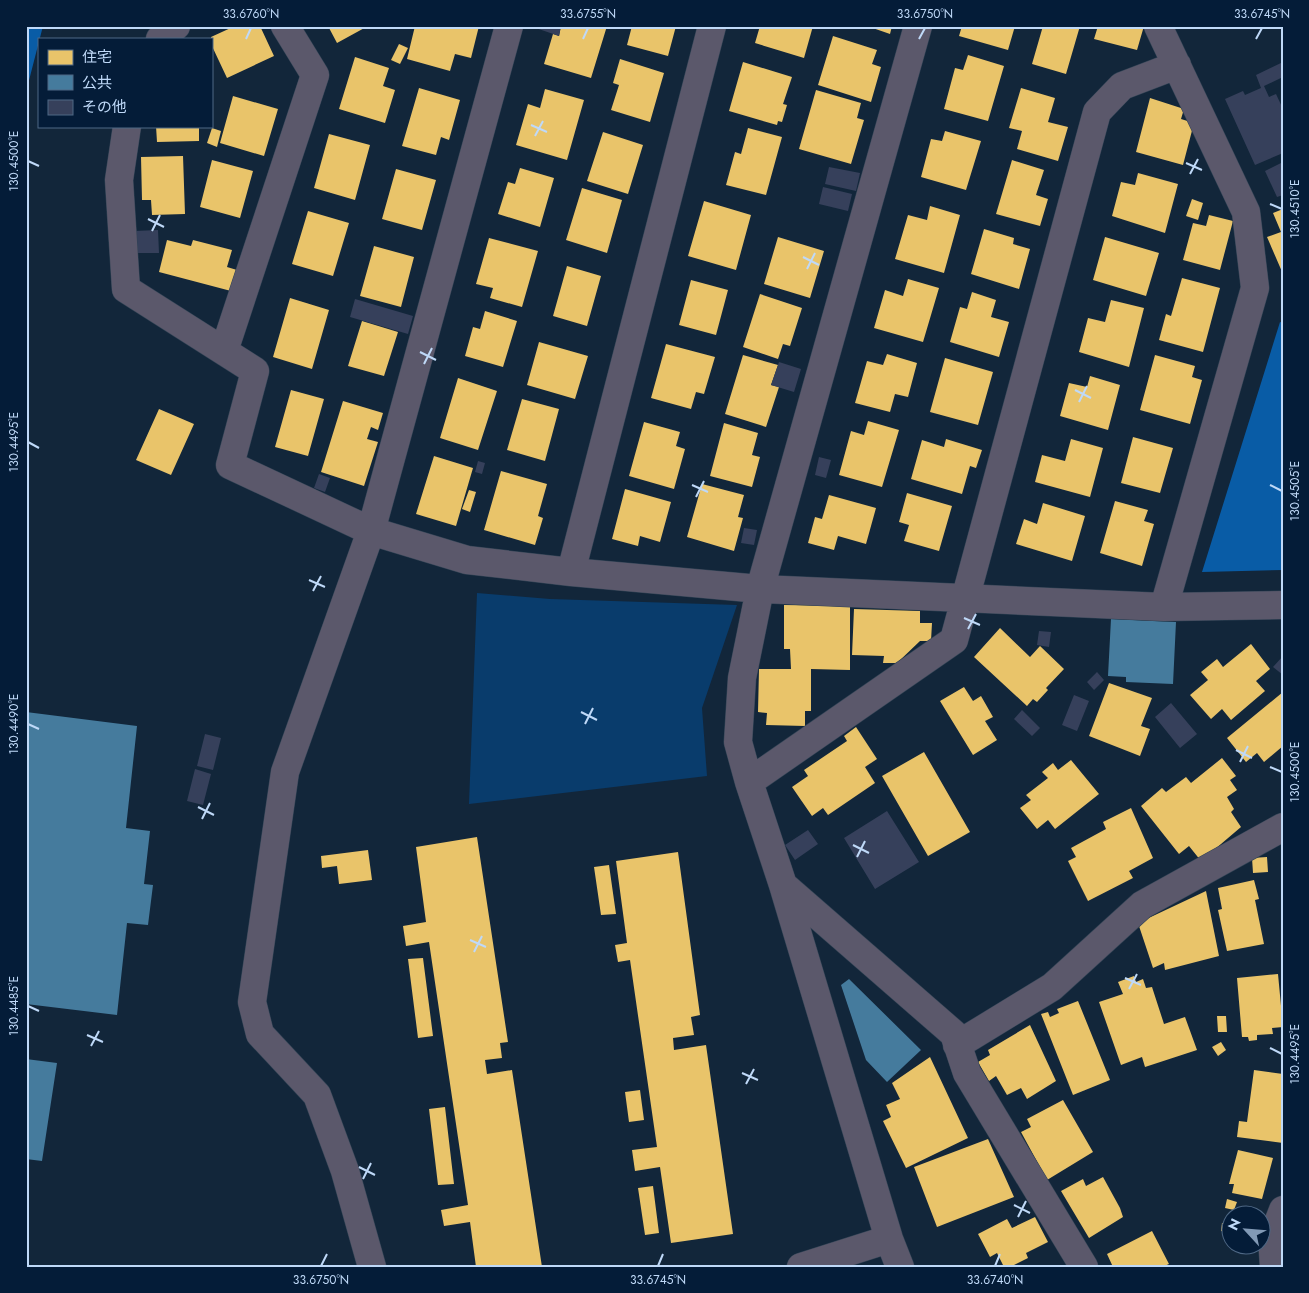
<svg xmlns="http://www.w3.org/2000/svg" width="1309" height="1293" font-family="Jost,'Noto Sans JP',sans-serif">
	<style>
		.park { fill: #093c6c }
		.water { fill: #095ca6 }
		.homes { fill: #e9c46a }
		.public { fill: #457b9d }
		.building { fill: #36405b }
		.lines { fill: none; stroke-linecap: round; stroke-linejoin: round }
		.street-casing { stroke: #314355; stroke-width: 29 }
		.street { stroke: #5b586b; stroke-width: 28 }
		.ticks { fill: none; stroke: #bfd9f8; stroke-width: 2 }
		.neatline { fill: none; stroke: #bfd9f8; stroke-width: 2 }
		.ticks-label { font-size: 12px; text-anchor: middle; fill: #bfd9f8 }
	</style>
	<rect width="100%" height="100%" fill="#12263a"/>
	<path class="park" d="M477,593L550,599L737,605L702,708L707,776L469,804Z"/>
	<path class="water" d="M26,26H43L26,92Z
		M1280,322L1283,323V570L1202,572Z"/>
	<path class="homes" d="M235,26H260L274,56L227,78L211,44V37Z
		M328,26H368L337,43Z
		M415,26L430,28L431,26H479L471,58L455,54L450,71L407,59Z
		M561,26H607L591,78L544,64L553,34L559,36Z
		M632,26H676L668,56L627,45Z
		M760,26H813L804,58L755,43Z
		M867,26H892L890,34Z
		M962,26H1015L1008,50L959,36Z
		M1043,26H1080L1066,74L1032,64Z
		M1098,26H1144L1137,50L1094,39Z
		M833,36L877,50L872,64L881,67L871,102L818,85Z
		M399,44L408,48L400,64L391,60Z
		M968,55L1004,66L988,121L944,109L955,68L963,70Z
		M355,57L389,68L383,86L395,90L385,123L339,109Z
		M620,59L664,73L650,122L611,110L619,85L613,83Z
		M743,62L792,77L783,104L787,105L782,122L778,121L777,125L729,111Z
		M419,88L460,100L449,140L441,137L436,155L402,146Z
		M1021,88L1055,98L1048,122L1068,127L1058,161L1017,149L1022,131L1009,128Z
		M545,89L584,100L567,160L516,145L528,104L540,108Z
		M816,90L861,103L857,118L864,120L851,164L799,149Z
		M233,96L278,109L264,156L220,143Z
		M1150,98L1184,109L1181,119L1194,123L1183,165L1136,152Z
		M156,126H199V141L157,142Z
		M212,128L221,131L217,147L207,143Z
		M748,128L782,137L766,195L726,185L735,152L741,154Z
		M945,131L981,141L966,190L921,177L931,139L942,141Z
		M603,132L643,145L628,194L587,181Z
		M329,134L370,145L355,200L314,188Z
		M183,156L185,214L152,215L151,200H142L141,157Z
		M212,160L253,171L240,218L200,207Z
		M1012,160L1044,170L1036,195L1048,199L1040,226L996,214Z
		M520,168L554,178L540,227L498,214L508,182L515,184Z
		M396,169L436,180L422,230L382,219Z
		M1138,173L1178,184L1165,233L1112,216L1121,182L1135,185Z
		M582,188L622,200L607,253L566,240Z
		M1192,199L1203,203L1198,220L1186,216Z
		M704,201L751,215L736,270L688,256Z
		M930,206L960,215L944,273L895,259L908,215L927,220Z
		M1283,209V274L1267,237L1281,232L1273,213Z
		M308,211L349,223L333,276L292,264Z
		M1209,215L1233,221L1220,270L1183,260L1193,223L1206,226Z
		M984,229L1014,238L1013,244L1030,249L1019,289L971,274Z
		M778,237L824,251L810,298L764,284Z
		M1105,237L1159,253L1146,296L1093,280Z
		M489,238L538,251L522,307L490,298L493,288L476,284Z
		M167,240L191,246L193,240L232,250L227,267L237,270L231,291L159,272Z
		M374,246L414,257L401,307L360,296Z
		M567,266L601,276L587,326L553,316Z
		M1182,278L1220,288L1203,352L1159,340L1166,314L1171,316Z
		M908,279L939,288L923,342L874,328L885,290L903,296Z
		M691,280L728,290L716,335L679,325Z
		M972,292L996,300L991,317L1009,322L999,357L950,342L960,307L967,309Z
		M760,294L802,308L790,346L783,344L778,359L743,347Z
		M290,298L329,310L312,369L273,357Z
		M1111,300L1144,308L1129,367L1079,352L1088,318L1105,322Z
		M485,311L517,321L503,367L465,356L473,327L480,329Z
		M362,321L398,332L384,376L348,366Z
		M539,342L588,356L575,399L527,385Z
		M666,344L715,357L704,394L696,392L691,409L651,398Z
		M887,354L917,363L908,397L895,394L890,412L855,403L867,361L883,365Z
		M743,355L778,365L771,385L779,387L766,427L725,414Z
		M1155,355L1195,366L1192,377L1202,380L1190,424L1140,410Z
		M945,358L993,372L978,425L930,412Z
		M1090,376L1120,385L1108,430L1060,416L1069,383L1087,387Z
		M458,378L497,391L478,450L440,438Z
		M291,390L324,399L308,456L275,447Z
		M522,399L559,409L545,461L507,450Z
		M343,401L383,413L378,430L371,427L367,439L378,442L364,486L321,472Z
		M159,409L194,424L171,475L136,460Z
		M868,421L899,430L882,487L839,475L851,431L864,435Z
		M644,422L680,432L676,446L685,449L674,489L629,476Z
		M724,423L758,433L752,455L760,457L752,487L710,476Z
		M1133,437L1173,448L1160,493L1121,483Z
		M946,439L982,450L976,468L970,466L962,494L911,479L922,440L944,447Z
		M1071,439L1103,448L1090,497L1035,482L1042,455L1065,461Z
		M434,456L473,468L456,526L416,514Z
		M501,471L547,484L538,516L543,518L535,545L484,530Z
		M702,484L744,495L738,517L743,518L734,551L687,537Z
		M625,489L671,502L660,542L640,536L638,546L612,539Z
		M469,490L476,492L470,512L462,509Z
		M907,493L952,506L939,551L904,541L909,525L899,522Z
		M829,495L876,508L866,544L838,536L834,550L808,543L815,517L822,519Z
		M1115,501L1148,510L1144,521L1154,524L1142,566L1100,553Z
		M1043,503L1085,516L1072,561L1016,544L1024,519L1037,524Z
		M784,605L850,606V670L811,669V711H805V726L766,725L767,713L758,712L759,669H791L790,649H784Z
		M854,609L920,611V623H932L931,641H920L897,663H883L884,656L852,655Z
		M1000,628L1030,657L1040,646L1064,669L1046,688L1048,690L1037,702L1033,699L1027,706L974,657Z
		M1251,644L1270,669L1256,681L1265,691L1231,720L1222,709L1211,719L1190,695L1208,680L1201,672L1217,659L1223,667Z
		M1109,683L1152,698L1141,726L1150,729L1140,756L1089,736Z
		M964,687L973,701L981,696L993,717L985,721L997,740L973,755L940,701Z
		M1283,692V746L1264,762L1257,753L1246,762L1227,738Z
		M856,727L877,759L865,767L875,783L828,815L823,808L812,816L792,787L808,776L804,770L847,741L844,736Z
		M924,752L970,832L928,856L882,776Z
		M1222,758L1236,776L1230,780L1237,790L1227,797L1234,809L1231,812L1241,827L1201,861L1189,846L1179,854L1141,806L1162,788L1166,792L1186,777L1191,783Z
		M1071,760L1099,794L1055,829L1048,820L1037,829L1020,808L1031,800L1026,795L1048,778L1042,772L1053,763L1058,770Z
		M1131,808L1153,858L1129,871L1133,878L1088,901L1068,861L1076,857L1071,848L1106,829L1103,822Z
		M477,837L508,1042L500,1043L502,1058L485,1060L487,1074L512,1070L542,1267H476L470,1222L444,1226L441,1210L468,1205L429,942L406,946L403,926L426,922L416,847Z
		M368,850L372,880L339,884L337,866L322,868L321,856Z
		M678,852L700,1015L691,1017L694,1035L673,1038L674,1050L706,1045L733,1234L671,1243L660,1167L635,1171L632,1150L657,1147L630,960L618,962L615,945L627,943L616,861Z
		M1267,857L1268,872L1253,873L1252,858Z
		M609,865L616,914L601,915L594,867Z
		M1254,880L1259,899L1255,900L1264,944L1227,951L1218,910L1222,909L1218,888Z
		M1206,891L1219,956L1165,970L1164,963L1153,968L1138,923Z
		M423,958L433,1036L418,1038L408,959Z
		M1278,974L1283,1027L1272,1028L1273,1034L1257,1035V1040L1249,1041L1248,1037H1242L1237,978Z
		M1134,976L1136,982L1143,979L1146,988L1152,987L1164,1024L1185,1017L1197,1050L1145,1067L1142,1057L1121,1065L1099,1002L1123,994L1118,982Z
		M1078,1001L1110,1080L1073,1095L1041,1014L1048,1012L1050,1017L1059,1013L1057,1009Z
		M1217,1016H1226L1227,1032H1218Z
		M1030,1025L1056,1081L1027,1099L1021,1088L1007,1095L996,1076L989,1081L978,1062L990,1055L988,1050Z
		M1221,1042L1226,1050L1218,1056L1212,1047Z
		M930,1057L968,1138L906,1168L883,1121L891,1117L886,1105L900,1099L892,1083Z
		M1254,1070L1283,1074V1143L1237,1137L1239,1121L1247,1122Z
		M640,1090L644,1120L629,1122L625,1092Z
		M1063,1100L1093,1152L1047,1180L1021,1132L1031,1127L1027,1119Z
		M445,1107L454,1184L438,1185L429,1109Z
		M988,1139L1014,1197L937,1227L914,1167Z
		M1238,1150L1273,1158L1262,1199L1232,1193L1234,1184H1229Z
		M1103,1177L1120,1208L1123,1217L1089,1238L1061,1191L1083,1179L1086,1186Z
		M653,1186L659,1233L645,1235L638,1188Z
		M1227,1199L1237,1202L1234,1210L1225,1208Z
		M1035,1217L1048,1242L1026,1253L1028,1258L1010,1267H1004L997,1253L990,1257L978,1234L1007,1219L1012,1228Z
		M1222,1223L1232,1225V1233L1221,1231Z
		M1152,1231L1169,1264L1162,1267H1113L1107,1254Z"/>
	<path class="public" d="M1111,619L1176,622L1173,684L1126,682V677L1108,676Z
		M26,712L137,726L126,828L150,831L144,884L153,885L148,925L127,923L117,1015L26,1004Z
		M849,979L921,1050L887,1082L866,1060L841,985Z
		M26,1059L57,1063L42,1161L26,1159Z"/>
	<path class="building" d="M530,26H561L559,36Z
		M1283,62V77L1264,86L1269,97L1276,94L1283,109V153L1255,165L1225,99L1243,91L1245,95L1261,88L1256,75Z
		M1283,162V195L1277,197L1265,171Z
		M829,167L860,173L856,191L825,184Z
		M823,187L852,194L848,211L819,204Z
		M158,230L159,253H134V231Z
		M355,299L413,316L408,334L350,317Z
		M779,362L801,369L794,392L771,385Z
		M819,457L831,460L826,478L815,475Z
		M478,461L485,463L482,474L475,472Z
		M319,474L330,478L325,492L314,488Z
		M744,528L757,530L754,545L741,543Z
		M1039,631L1051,632L1049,647L1037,645Z
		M1283,656V675L1273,667Z
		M1097,672L1104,680L1094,690L1087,682Z
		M1074,695L1089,701L1077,731L1062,725Z
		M1171,703L1197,734L1180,748L1155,717Z
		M1022,710L1040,728L1032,736L1014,719Z
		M205,734L221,738L213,770L197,766Z
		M195,769L211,774L203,805L187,801Z
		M887,811L919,862L875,889L844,838Z
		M808,830L818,844L795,860L785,845Z"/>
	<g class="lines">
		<g class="street-casing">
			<path id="street" d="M1158,26L1246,212L1255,288L1164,607
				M160,39L176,26
				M127,126L119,180L126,289L255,371L230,465L371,531L467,560L571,572L760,589L1164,607L1283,605
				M224,351L315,75L285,26
				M571,572L712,26
				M749,782L954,640L1097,112L1122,86L1177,65
				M783,885L954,1034L967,1073L1084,1267
				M957,1045L1052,987L1142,905L1283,827
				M372,1267L345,1171L317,1095L260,1034L252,1002L285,772L371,531L509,26
				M801,1267L889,1239
				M900,1267L889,1239L783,885L749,782L738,742L742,678L760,589L918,26
				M1274,1267L1272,1238L1283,1210"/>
		</g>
		<use href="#street" class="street"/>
	</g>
	<path class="ticks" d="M246,39L251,28M583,39L588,28M919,39L925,28M1256,39L1262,28M531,125L547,132M535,136L543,121M28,161L39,166M1186,163L1202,170M1190,174L1198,159M1270,204L1282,209M148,219L164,227M152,231L160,215M803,257L819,265M807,269L815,253M420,352L436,360M424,364L432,348M1075,390L1091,398M1079,402L1087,386M28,442L39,448M692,485L708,492M1270,485L1282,491M696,497L704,481M309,580L325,587M313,591L321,576M964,618L980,625M968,629L976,614M581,712L597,720M28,724L39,729M585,724L593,708M1236,750L1252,758M1240,762L1248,746M1270,767L1282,772M198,807L214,815M202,819L210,803M853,845L869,853M857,857L865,841M470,940L486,947M474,952L482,936M1125,978L1141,985M1129,989L1137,974M28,1006L39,1011M87,1035L103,1042M91,1046L99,1031M1270,1048L1282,1054M742,1073L758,1080M746,1084L754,1069M359,1167L375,1175M363,1179L371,1163M1014,1205L1030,1213M1018,1217L1026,1201M321,1266L327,1254M658,1266L663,1254M995,1266L1000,1254"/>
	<rect width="1309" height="1293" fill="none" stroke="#041c38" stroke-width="55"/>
	<rect x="38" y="38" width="175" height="90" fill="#041c38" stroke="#4f6885"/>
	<rect x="48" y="50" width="25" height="15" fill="#e9c46a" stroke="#4f6885"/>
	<text x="82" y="62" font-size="15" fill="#bfd9f8">住宅</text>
	<rect x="48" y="75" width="25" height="15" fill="#457b9d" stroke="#4f6885"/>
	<text x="82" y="88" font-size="15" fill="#bfd9f8">公共</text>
	<rect x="48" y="100" width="25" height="15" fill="#36405b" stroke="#4f6885"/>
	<text x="82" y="112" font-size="15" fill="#bfd9f8">その他</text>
	<g transform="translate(1246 1230) rotate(296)"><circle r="24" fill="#041c38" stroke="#4f6885"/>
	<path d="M0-4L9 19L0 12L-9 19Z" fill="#829ab6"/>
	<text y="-8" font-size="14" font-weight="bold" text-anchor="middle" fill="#bfd9f8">N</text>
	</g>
	<rect x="28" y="28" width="1254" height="1238" class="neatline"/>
	<g class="ticks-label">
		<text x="251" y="18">33.6760°N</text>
		<text x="588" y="18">33.6755°N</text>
		<text x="925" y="18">33.6750°N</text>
		<text x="1262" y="18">33.6745°N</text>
		<text transform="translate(14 161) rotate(-90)" y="4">130.4500°E</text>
		<text transform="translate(1295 209) rotate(-90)" y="4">130.4510°E</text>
		<text transform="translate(14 442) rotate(-90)" y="4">130.4495°E</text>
		<text transform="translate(1295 491) rotate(-90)" y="4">130.4505°E</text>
		<text transform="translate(14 724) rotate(-90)" y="4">130.4490°E</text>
		<text transform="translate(1295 772) rotate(-90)" y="4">130.4500°E</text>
		<text transform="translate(14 1006) rotate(-90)" y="4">130.4485°E</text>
		<text transform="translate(1295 1054) rotate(-90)" y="4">130.4495°E</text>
		<text x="321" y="1284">33.6750°N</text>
		<text x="658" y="1284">33.6745°N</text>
		<text x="995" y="1284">33.6740°N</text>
	</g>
</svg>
